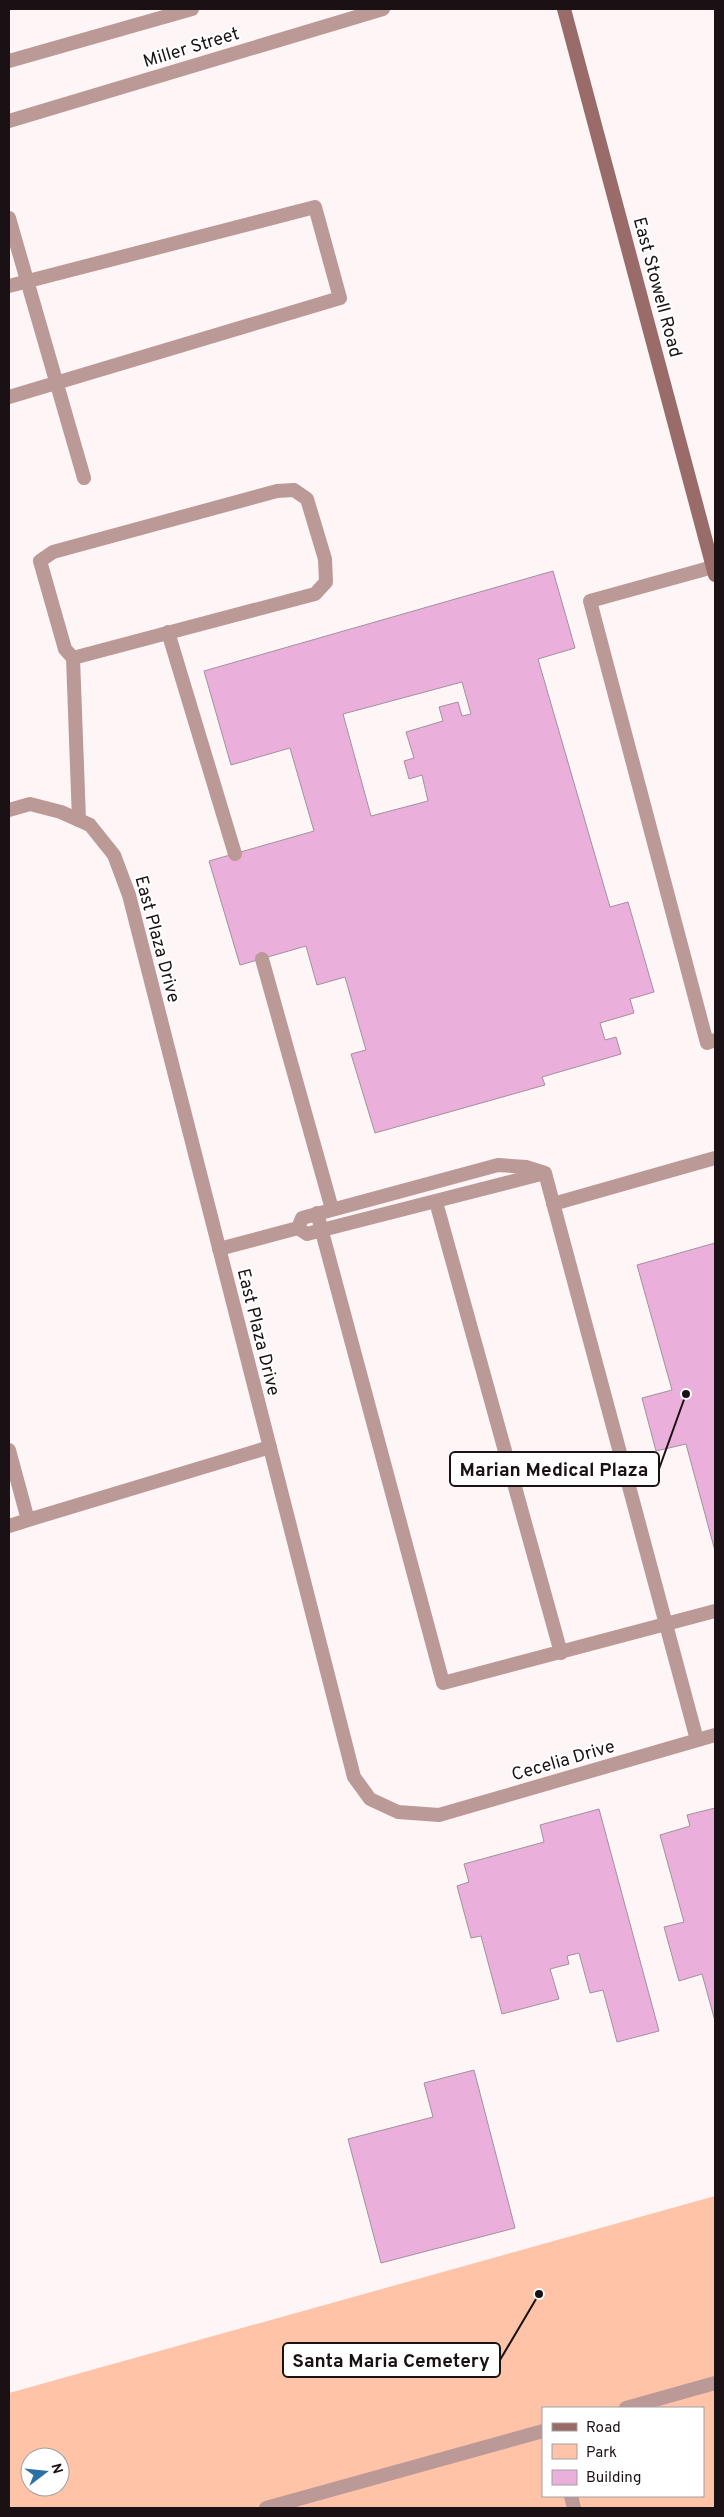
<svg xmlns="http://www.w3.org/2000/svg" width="724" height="2517" font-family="Overpass,sans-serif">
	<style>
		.green { fill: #ffc3a7; fill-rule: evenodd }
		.building { fill: #eaafda; stroke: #a2919d; fill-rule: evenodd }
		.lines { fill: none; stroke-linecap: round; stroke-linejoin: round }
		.service { stroke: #ba9997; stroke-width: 14 }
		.minor { stroke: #ba9997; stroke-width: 14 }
		.tertiary { stroke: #ba9997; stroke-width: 14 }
		.secondary { stroke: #9a6c69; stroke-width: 14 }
		.labels { text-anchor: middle; stroke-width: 4; stroke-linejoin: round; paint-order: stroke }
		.street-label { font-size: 18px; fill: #191113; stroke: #fff }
		.leader { fill: none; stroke: #191113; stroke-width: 2 }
		.callout-dot { fill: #191113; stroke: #fff; stroke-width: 2 }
		.callout { fill: #fff; stroke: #191113; stroke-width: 2 }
		.callout-label { font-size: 19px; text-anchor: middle; font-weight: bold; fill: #191113 }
	</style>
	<rect width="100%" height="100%" fill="#fef5f7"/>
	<path class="green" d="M715,2196V2508H9V2393ZM543,2408H703V2496H543ZM30,2457H60V2487H30Z"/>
	<path class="building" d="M553,571L575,648L538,659L610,907L628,902L654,992L630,999L634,1013L600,1023L605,1040L616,1037L621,1054L542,1077L545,1085L375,1133L351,1054L366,1050L345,977L317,985L306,946L240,965L209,861L314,831L290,748L231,765L204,671ZM462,682L471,714L462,716L458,702L439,707L443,721L406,732L414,758L404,761L409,779L422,775L428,801L371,816L343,714Z
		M715,1243V1551L686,1444L656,1451L642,1398L672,1390L637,1265Z
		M715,1808V2021L702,1974L679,1981L664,1927L684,1922L660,1835L690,1826L687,1815Z
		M599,1809L659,2031L617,2042L603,1990L590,1993L579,1953L567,1956L569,1964L550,1969L559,1999L502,2014L481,1936L471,1938L457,1886L469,1882L464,1864L544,1842L540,1825Z
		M474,2070L515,2228L381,2263L348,2139L433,2117L424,2083Z"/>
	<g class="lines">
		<path class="service" d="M9,218L84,478
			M9,286L315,207L340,298L9,397
			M713,567L590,601L707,1043L715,1040
			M168,632L235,854
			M73,658L315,594L326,582L325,559L307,499L294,490L277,491L53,552L40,561L65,649L73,658L79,820
			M262,959L332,1209
			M545,1173L697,1740
			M436,1202L561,1653
			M553,1204L715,1158
			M317,1213L443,1683L715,1611
			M298,1228L302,1218L498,1165L526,1167L545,1173
			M219,1249L298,1228L307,1234L322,1230L545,1173
			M9,1450L28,1520L270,1447
			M9,1526L28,1520
			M626,2408L715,2383
			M571,2496L574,2508
			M266,2508L543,2431"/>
		<path class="minor" d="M9,810L30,804L61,812L90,825L114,855L129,895L354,1777L370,1799L398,1812L439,1815L715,1735"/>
		<path class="tertiary" d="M9,61L192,9
			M9,121L383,9"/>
		<path class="secondary" d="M564,9L715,575"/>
	</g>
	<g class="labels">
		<g class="street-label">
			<text transform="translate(191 47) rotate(-17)" y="6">Miller Street</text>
			<text transform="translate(658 287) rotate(75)" y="6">East Stowell Road</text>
			<text transform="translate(158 939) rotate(75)" y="6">East Plaza Drive</text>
			<text transform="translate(259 1332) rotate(76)" y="6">East Plaza Drive</text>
			<text transform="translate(563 1760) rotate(-16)" y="6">Cecelia Drive</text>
		</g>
	</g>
	<path class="leader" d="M686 1394L659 1469M539 2294L500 2360"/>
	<g class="callout-dot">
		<circle cx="686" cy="1394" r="5"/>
		<circle cx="539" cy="2294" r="5"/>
	</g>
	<g class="callout">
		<rect x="450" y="1452" width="209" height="34" rx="5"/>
		<rect x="283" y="2343" width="217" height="34" rx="5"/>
	</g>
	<g class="callout-label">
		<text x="554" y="1476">Marian Medical Plaza</text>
		<text x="391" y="2367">Santa Maria Cemetery</text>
	</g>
	<rect width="724" height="2517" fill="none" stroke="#191113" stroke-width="20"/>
	<rect x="542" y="2407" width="162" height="90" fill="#ffffff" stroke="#a3a0a1"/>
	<rect x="552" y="2423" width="25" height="8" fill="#9a6c69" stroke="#a3a0a1"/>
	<text x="586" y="2432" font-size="15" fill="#191113">Road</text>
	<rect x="552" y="2444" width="25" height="15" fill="#ffc3a7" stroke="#a3a0a1"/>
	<text x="586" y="2457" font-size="15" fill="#191113">Park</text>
	<rect x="552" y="2470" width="25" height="15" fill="#eaafda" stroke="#a3a0a1"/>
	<text x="586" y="2482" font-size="15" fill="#191113">Building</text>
	<g transform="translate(45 2472) rotate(74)"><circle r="24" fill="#ffffff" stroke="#a3a0a1"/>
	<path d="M0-4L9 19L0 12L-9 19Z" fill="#2a70a5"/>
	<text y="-8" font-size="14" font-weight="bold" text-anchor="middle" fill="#191113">N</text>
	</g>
</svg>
